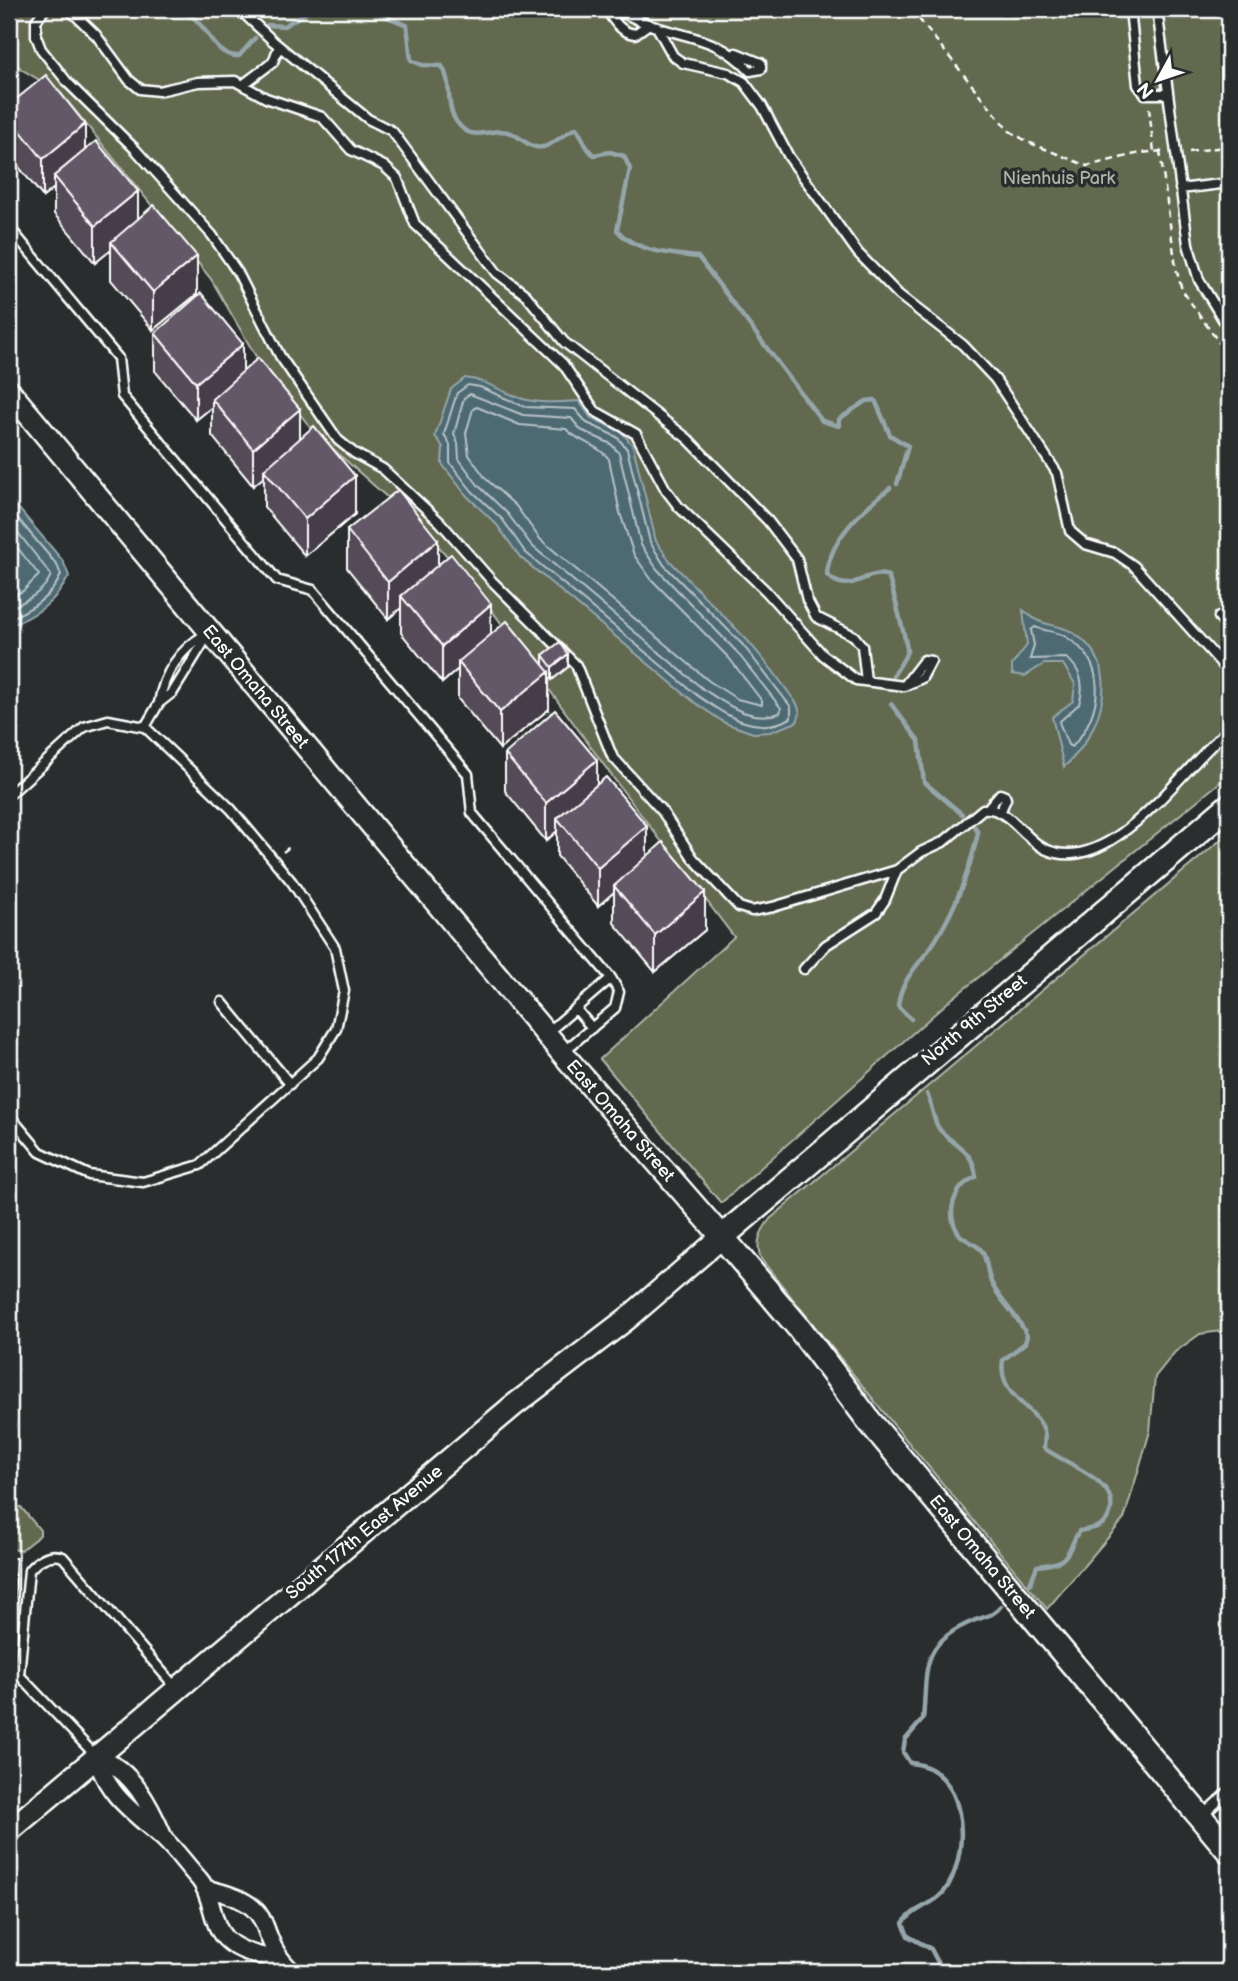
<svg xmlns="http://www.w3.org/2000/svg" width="1238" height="1981" font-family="'Balsamiq Sans',sans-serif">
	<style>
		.green { fill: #62694f; stroke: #b0b4a7; stroke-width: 2 }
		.water { fill: #4e6a73; stroke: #95a6ab; stroke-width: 2 }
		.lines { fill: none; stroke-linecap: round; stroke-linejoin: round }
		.shore { stroke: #b8c3c7; stroke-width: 2 }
		.stream { stroke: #95a6ab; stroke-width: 4.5 }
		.service-casing { stroke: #fff; stroke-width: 13 }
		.minor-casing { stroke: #fff; stroke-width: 21 }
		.tertiary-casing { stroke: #fff; stroke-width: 26 }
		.secondary-casing { stroke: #fff; stroke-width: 28 }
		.path { stroke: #fff; stroke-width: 2.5; stroke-dasharray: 7 5; stroke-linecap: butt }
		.service { stroke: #2a2d2e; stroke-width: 8 }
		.minor { stroke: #2a2d2e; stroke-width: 16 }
		.tertiary { stroke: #2a2d2e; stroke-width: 21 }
		.secondary { stroke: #2a2d2e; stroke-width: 23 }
		.wall { fill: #554c59; stroke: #fff; stroke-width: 2 }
		.shaded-wall { fill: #453e48; stroke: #fff; stroke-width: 2 }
		.building { fill: #635867; stroke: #fff; stroke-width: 2 }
		.labels { text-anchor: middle; stroke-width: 7; stroke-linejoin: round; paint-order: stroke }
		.park-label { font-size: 18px; fill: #b0b4a7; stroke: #2a2d2e }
		.street-label { font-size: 18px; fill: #fff; stroke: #2a2d2e }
	</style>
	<rect width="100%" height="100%" fill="#2a2d2e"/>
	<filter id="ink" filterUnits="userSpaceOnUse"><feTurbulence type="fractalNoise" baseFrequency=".0143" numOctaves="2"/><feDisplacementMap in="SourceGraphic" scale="14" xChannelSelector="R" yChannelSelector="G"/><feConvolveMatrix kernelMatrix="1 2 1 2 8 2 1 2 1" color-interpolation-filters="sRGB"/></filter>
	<g filter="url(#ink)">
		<path class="green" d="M9,9H1229V775L948,1002L721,1203L600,1059L734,937L617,783L477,590L426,532L314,432L258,360L211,279L61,93L21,69L9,55Z
			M1229,833V1330L1200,1334L1175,1352L1155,1377L1150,1431L1124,1519L1047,1609L893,1424L761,1259C755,1243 760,1232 770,1219Z
			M10,1505L21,1507L40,1530V1535L21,1550L9,1549Z"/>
		<path class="water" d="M465,378C486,380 502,392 523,399C541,404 561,402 579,401L591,418L621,431L633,446L656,541L670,561L748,641L773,671L797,704L800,713L797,722L770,732L753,733L725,723L694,702L520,557L497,525L467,496L442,464L443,447L435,436L451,389Z
			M9,497L63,561L69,576C56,602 36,616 9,626Z
			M1023,610C1028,614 1035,620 1041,622C1059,628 1068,626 1085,642C1122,678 1097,737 1064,767L1052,717L1073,701L1075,684L1063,664H1044L1025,676L1012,674V665L1027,645Z"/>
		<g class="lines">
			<path class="shore" d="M468,385L480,387L525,407L575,409L587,423L617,437L627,449L650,542L664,565L743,645L791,707V718C756,737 726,715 698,696L525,552L503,520L472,491L450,463V445L444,434L457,393Z
				M470,394L523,415L571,418L581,430L611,444L619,453L641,545L657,569L736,651L781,708L780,713C750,723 728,705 703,689L532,546L508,514L478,485L459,459L458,443L454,434L464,398Z
				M477,407L520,425L566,429C578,442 599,445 609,459L620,513L634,555L651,579L729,658L762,701V705L737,699L709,681L540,539L516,506L486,479L469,455L466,433L473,409Z
				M9,508L57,565L61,575C51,598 31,609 9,619
				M9,521L51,575C44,593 25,601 9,609
				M9,537L39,575L23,591L9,597
				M1035,627C1045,632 1056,630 1066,637C1109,663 1103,713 1072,747L1068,745L1059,722L1079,704C1085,687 1081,668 1066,658L1030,659L1034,645L1031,630Z"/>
			<path class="stream" d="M162,9C173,11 185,11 194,18C210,31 215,57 239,56L255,38
				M367,9L407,25L411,60L422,65L442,66C454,85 443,110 461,127C474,141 492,128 508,132C520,135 529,150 543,147C553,145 566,132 576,128C584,137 584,148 594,155L610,152L624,156L630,169L617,230C635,252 672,254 698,257L822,421L839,426V419L866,401L875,400L890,435L908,446L897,484
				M267,25L284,26L312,9
				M890,488C863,509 829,539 827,575C852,598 863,568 888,576C891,583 908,647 907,651C905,659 897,669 893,676
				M891,704L919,741L924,782L962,814
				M911,1019L898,1006C901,976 924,961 938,936C957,905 970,868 978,833L975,827
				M927,1094C932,1104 933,1122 940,1130C956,1147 974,1151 976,1177C954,1186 944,1214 960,1235C966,1241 977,1244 982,1251C987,1259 987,1273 991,1282C1000,1302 1019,1316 1027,1336L1025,1343L1003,1360C997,1397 1037,1407 1044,1431C1046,1436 1044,1443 1044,1448C1065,1464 1121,1481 1110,1513C1105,1528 1093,1528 1079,1531C1064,1557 1070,1563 1037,1566L1030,1584
				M943,1972L931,1949L908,1936L903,1923C915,1906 937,1905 948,1886C971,1846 966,1767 910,1763L903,1752L905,1740L923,1719C928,1670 918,1644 973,1621C984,1616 993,1617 1001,1606"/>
			<g class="service-casing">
				<path id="service" d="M45,9L36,21V36L41,49L68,83L135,149L212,235L238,273L280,356L338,440L354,453L383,469L440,522L491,580L576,665L612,756L662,811L693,858L739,907L752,911L773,907L897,870L921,852L943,842L983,809C1008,806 1025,840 1045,849C1111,880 1185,764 1229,729
					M69,9L96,35L129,80L140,89L159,91L198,82L235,81L266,98L322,117L351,150L384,166L397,178L415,224L563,364L595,411L636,434L666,490L679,507L766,591L823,655L856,680L904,686L922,678L931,661L924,660L904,686
					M239,9L273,41L368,119L392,131L497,273L526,295L564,342L688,439L768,521L797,559L807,600L816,617L854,636L862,646L866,681
					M606,9C614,21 620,32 635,34L649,24
					M614,9C629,15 643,23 659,28C697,39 722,41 750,71L761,69V63L736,53
					M1130,9L1138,85L1145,94H1166
					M1157,9L1188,244L1199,280L1229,329
					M657,27L673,56L683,63L728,73L744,82L762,106L789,157L858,253L899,295L963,345L995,379L1057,473L1070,531L1085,544L1115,553L1134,566L1229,672
					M244,84L273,62L279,46
					M1180,189L1229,183
					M9,227L118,358L122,396L277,580L313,590L468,774L472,813L611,978L619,992L615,1008L562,1053
					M1219,617L1229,629
					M159,703C164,672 179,650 206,634
					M145,727L159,703L173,692L210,632
					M9,795L84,727L108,720L145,727L231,809L292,882L335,948L344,991L336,1029L318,1058L200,1165L143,1182L89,1175L40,1152L9,1115
					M988,808L1000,794L1005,796L1006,799L1000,813
					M804,969L826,945L876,913L885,900L897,870
					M222,1002L290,1084
					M576,1009L592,1028
					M547,1033L611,978
					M96,1756L19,1675L29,1570C38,1560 50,1552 63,1557L177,1689
					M1203,1815L1229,1791"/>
			</g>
			<g class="minor-casing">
				<path id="minor" d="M97,1757C105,1794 136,1814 163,1838C176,1850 187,1866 199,1879C214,1896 210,1926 228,1941C242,1953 262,1956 279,1960
					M97,1757C132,1769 150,1805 164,1838
					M207,1889C286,1906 250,1934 293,1972"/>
			</g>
			<g class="tertiary-casing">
				<g id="tertiary">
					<path id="s1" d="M9,391L562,1053L722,1237L628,1318L513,1406L9,1831"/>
				</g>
			</g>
			<g class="secondary-casing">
				<g id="secondary">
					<path id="s2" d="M1229,806L722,1237L800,1329L870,1422L1229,1851"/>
				</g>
			</g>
			<path class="path" d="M911,9L1008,130L1028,142L1087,166L1140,153L1163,151
				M1229,9L1222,11L1229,28
				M1149,108L1154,152
				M1160,151L1176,268L1182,290L1229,357
				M1189,152L1229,146
				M283,852L291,846"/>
			<use href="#service" class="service"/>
			<use href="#minor" class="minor"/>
			<use href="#tertiary" class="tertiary"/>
			<use href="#secondary" class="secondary"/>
		</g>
		<path class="wall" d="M9,105L85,150L138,219L197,294L153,330L111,280V250L95,263L54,214V188L43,197L9,155Z
			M155,333L243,372L300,439L355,514L305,556L264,507V477L253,486L212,436V407L196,420L155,371Z
			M347,530L438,565L491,634L543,664V655L568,667L552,680L549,677V709L500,749L458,699V669L442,683L401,633V608L388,619L347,568Z
			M505,754L597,785L647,856L705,930L655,972L614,923V892L598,906L557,856V831L546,841L505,791Z
			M9,1546V1558H16L15,1600L9,1599Z"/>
		<path class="shaded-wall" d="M85,124V161L54,176V188L43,197V159Z
			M138,191V228L111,242V250L95,263V226Z
			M197,256V294L153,330V292Z
			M243,344V381L212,399V407L196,420V383Z
			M300,409V446L264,470V477L253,486V449Z
			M355,476V514L305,556V519Z
			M438,540V577L401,596V608L388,619V582Z
			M491,604V641L458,662V669L442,683V646Z
			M568,654V667L552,680V667Z
			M549,672V709L500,749V712Z
			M597,760V798L557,818V831L546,841V803Z
			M647,826V863L614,886V892L598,906V868Z
			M705,892V930L655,972V935Z
			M10,1478V1503L9,1515V1489Z
			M16,1558V1584L15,1600V1575Z"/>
		<path class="building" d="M46,75L85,124L43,159L9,117V105Z
			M96,141L138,191L95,226L54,176Z
			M154,205L197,256L153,292L111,242Z
			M201,293L243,344L196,383L155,333Z
			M258,358L300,409L253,449L212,399Z
			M314,426L355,476L305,519L264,470Z
			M398,490L438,540L388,582L347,530Z
			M451,554L491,604L442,646L401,596Z
			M507,621L549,672L500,712L458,662Z
			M560,642L568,654L552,667L543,655Z
			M555,710L597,760L546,803L505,754Z
			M606,777L647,826L598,868L557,818Z
			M663,842L705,892L655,935L614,886Z
			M9,1558H16L15,1575L9,1574Z"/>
	</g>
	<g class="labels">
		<g class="park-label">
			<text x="1059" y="184">Nienhuis Park</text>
		</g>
		<g class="street-label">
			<text dy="6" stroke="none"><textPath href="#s1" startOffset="385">East Omaha Street</textPath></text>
			<text transform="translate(974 1020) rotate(-40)" y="6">North 9th Street</text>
			<text dy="6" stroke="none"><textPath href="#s1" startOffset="952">East Omaha Street</textPath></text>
			<text transform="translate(364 1532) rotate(-40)" y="6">South 177th East Avenue</text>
			<text dy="6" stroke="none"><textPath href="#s2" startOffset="1078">East Omaha Street</textPath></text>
		</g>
	</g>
	<rect width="1238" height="1981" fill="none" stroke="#2a2d2e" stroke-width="35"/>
	<rect x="18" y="18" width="1203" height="1946" fill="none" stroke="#fff" stroke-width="2.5" filter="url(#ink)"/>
	<g transform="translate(1158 80) rotate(230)" stroke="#2a2d2e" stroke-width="5" paint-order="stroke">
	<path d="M0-5L12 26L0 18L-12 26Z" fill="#ffffff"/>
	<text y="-10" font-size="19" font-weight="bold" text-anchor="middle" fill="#ffffff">N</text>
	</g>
</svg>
